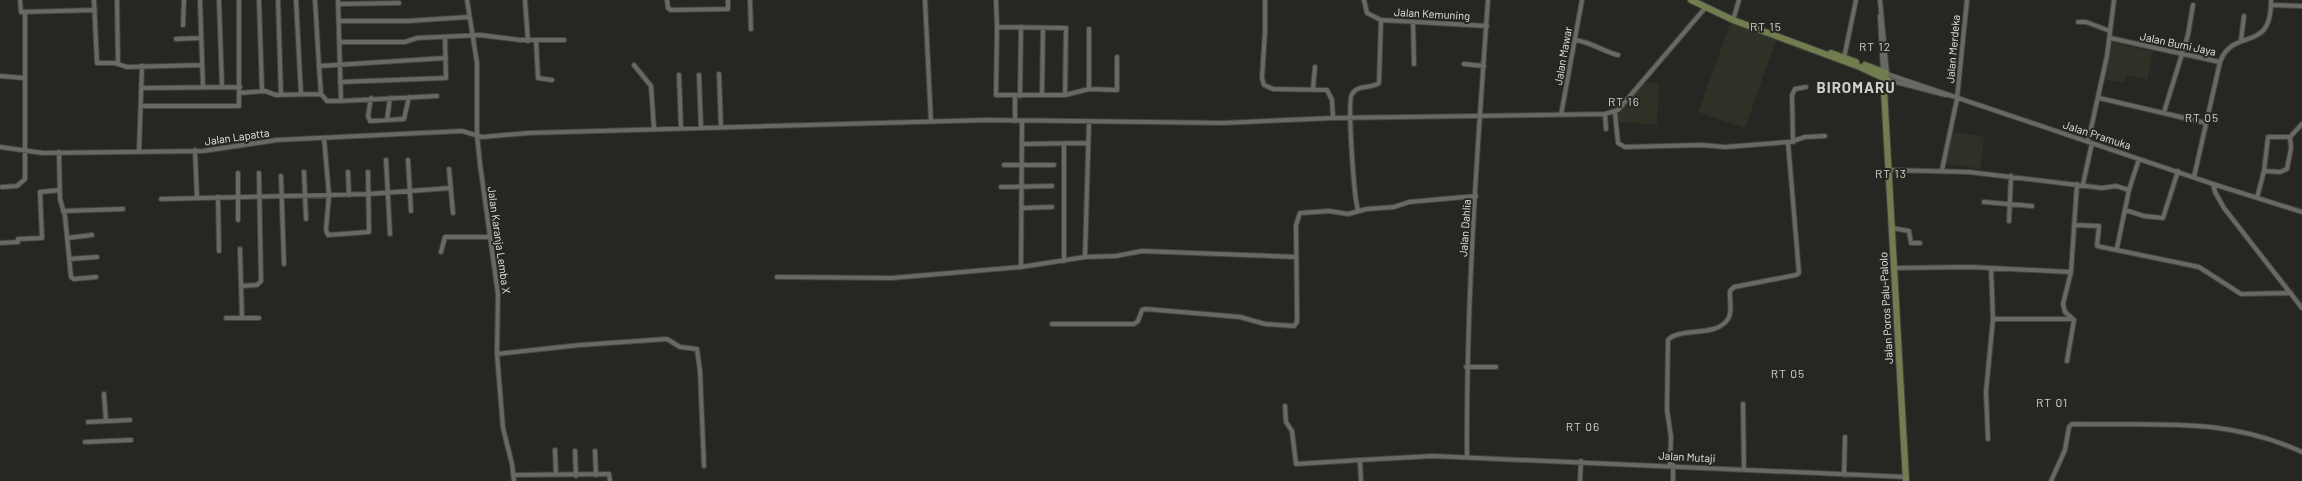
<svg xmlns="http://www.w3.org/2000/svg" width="2302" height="481" font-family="Barlow,sans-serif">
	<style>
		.built { fill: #2e3126 }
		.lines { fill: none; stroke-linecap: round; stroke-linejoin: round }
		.street-casing { stroke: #43443f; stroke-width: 6 }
		.primary-casing { stroke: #43443f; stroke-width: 8 }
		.street { stroke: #676963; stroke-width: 4 }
		.primary { stroke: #717d4f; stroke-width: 6 }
		.labels { text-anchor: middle; stroke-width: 4; stroke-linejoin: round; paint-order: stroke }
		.street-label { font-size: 11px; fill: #e6e7e4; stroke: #262722 }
		.neighbourhood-label { font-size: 12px; letter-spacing: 1px; fill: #cfd1cb; stroke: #262722 }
		.district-label { font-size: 15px; font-weight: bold; letter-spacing: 1px; fill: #cfd1cb; stroke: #262722 }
	</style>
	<rect width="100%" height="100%" fill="#262722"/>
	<path class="built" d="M1731,22L1777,38L1745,128L1698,112Z
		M2112,42L2153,52L2147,80L2126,75L2124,83L2104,79Z
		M1643,82L1659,83L1657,125L1618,122V111Z
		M1953,132L1984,137L1980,169L1946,163Z"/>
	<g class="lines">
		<g class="street-casing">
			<path id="street" d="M20,0L21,12L95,10
				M94,0L97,63H115L127,67L202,65
				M117,0L118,64
				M200,0L203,87
				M219,0L222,87
				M259,0L262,91
				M278,0L281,95
				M296,0L301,94
				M315,0L319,66L446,58
				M338,0L341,101L437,96
				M467,0L477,63V135L480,164L498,294L497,354L503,428L512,464L514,481
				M525,0L528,41
				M667,0L668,8L671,10L728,9V0
				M750,0L751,29
				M925,0L931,122
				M996,0L997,27
				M1265,0V31L1262,78L1264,85L1273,89L1327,90L1332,100L1333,118
				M1364,0L1367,13L1381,20L1487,26
				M1880,0L1887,74L2213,184L2302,212
				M338,4L399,3
				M2271,5L2302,6
				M1880,16L1883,72
				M1733,20L1739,0
				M339,21H407L469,17
				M1413,22L1414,64
				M2078,22H2086L2110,31
				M183,25L184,0
				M1089,29V89
				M2110,38L2220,62L2194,177
				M176,39L201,38
				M536,40L538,78L552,80
				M1575,40C1591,42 1602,51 1618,55
				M2241,40L2244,16
				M339,42H405L417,38L480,35L520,40H564
				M1844,58L1856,0
				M2220,62C2233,26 2272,55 2271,0
				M1464,64L1484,66
				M634,65L651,86L654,129
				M319,66L321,94L327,101H341
				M719,74L721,127
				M679,75L681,128
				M699,75L701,128
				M0,76L24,78
				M1888,80L1946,95
				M340,82L446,78L445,37
				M142,88L240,87
				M1313,89L1315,67
				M239,93L265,91L276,95L321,94
				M1042,95L1043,28
				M1065,95L1066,28L997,27L996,95H1065L1089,89L1117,90V57
				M1015,96V121
				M1020,96L1021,27
				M371,98L368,116L370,121L404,119L409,97
				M2099,98L2206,123
				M142,106H239V0
				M2164,112L2188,35L2193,5
				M1615,113L1618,143L1625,147L1702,145L1725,147L1788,142L1799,273L1796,275L1734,287L1730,291C1729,299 1733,312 1728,319C1716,338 1679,327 1668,340L1667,410L1671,437L1670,465
				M1605,114L1606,129
				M1561,115L1582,0
				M387,120L390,98
				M2290,137L2302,124
				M324,138L329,195L326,230L328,235L369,232L368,172
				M1790,142L1805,137L1825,136
				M1793,142L1792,95L1795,89L1806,87
				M2088,142L2107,56L2114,0
				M1023,144L1088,143
				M0,147L43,153L203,151L277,140L462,131L482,137L528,133L987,120L1223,123L1333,118L1605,114L1618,110L1706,7
				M195,150L197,197
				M59,152L60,199L65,216L71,277L74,279L96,277
				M139,152L142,66
				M386,160L390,234
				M408,160L411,211
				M1004,165H1054
				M449,169L453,213
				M1888,170L1969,172L2102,188L2116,186L2129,190L2139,159
				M1942,170L1957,99L1967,0
				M304,172L306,219
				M348,172L349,195
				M238,173V220
				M281,176L284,264
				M2083,184L2092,143
				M2213,184L2215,192L2224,208L2302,308
				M2,187L17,186L25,179V12
				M1001,187L1052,186
				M218,197L219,251
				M2257,198L2264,171L2268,137H2290L2291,148L2287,169L2280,172L2264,171
				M161,199L368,194L451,188
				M1984,202L2032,206
				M1023,208L1052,207
				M1358,210C1354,198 1347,100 1352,94C1358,84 1371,89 1379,83L1381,20
				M2125,210L2144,216L2163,218L2178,171
				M63,211L123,209
				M2009,221L2011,176
				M2074,225L2099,226L2097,246L2199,267L2241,294L2291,293
				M1892,228L1909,231L1911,243H1920
				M67,238L92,235
				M0,243L18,242V239L42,238L40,192L60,190
				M2117,248L2129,190
				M240,249L242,317
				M441,252L445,237H489
				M1085,257L1089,121
				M69,259L97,257
				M1064,261V144
				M1021,267L1022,121
				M1894,268L1971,267L2071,272
				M777,277L892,278L1021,267L1085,257L1116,256L1142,251L1296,257
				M241,286L257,285L261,281L259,173
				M226,318H259
				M1993,319H2073
				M1052,324H1134L1138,321L1142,310L1146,309L1240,317L1265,324L1294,326L1297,322V308L1296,225L1300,213L1329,211L1348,214L1367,209L1394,207L1409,202L1476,196
				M497,354L580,345L667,339L680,347L697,349L700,371L704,466
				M2067,361L2074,320L2065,312L2063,304L2071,272L2077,184
				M1466,367H1496
				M104,394L106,421
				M1743,404L1744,469
				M1285,406L1286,422L1292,431L1296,464L1360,460
				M88,422L130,420
				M1988,439L1986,392L1993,319L1991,268
				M85,442L131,440
				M555,450L556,475
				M575,451L576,476
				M595,451L596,475
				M1467,457C1466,304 1477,152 1488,0
				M1673,465V481
				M513,475L609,474L610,481
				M1844,475L1845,437
				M1361,481L1360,460L1433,456L1906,477
				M1580,481L1581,461
				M2051,481L2065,450L2069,427L2072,424C2154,426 2225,416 2302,452"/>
		</g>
		<g class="primary-casing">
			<path id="primary" d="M1691,0L1733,20L1860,67L1888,80
				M1831,53L1856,62
				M1865,65L1886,73
				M1883,72L1906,481"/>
		</g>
		<use href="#street" class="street"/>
		<use href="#primary" class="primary"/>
	</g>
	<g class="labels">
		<g class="street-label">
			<text transform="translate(1432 14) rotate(3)" y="4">Jalan Kemuning</text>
			<text transform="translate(2178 44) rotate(12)" y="4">Jalan Bumi Jaya</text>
			<text transform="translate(1953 49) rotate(-85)" y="4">Jalan Merdeka</text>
			<text transform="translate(1563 56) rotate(-80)" y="4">Jalan Mawar</text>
			<text transform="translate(2097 135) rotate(18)" y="4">Jalan Pramuka</text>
			<text transform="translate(237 137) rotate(-8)" y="4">Jalan Lapatta</text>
			<text transform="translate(1465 228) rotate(-86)" y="4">Jalan Dahlia</text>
			<text transform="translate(499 240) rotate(82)" y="4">Jalan Karanja Lemba X</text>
			<text transform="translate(1886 308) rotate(-93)" y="4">Jalan Poros Palu-Palolo</text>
			<text transform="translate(1687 457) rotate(3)" y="4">Jalan Mutaji</text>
		</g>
		<g class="neighbourhood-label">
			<text x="1766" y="31">RT 15</text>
			<text x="1875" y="51">RT 12</text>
			<text x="1624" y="106">RT 16</text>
			<text x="2202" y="122">RT 05</text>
			<text x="1891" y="178">RT 13</text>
			<text x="1788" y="378">RT 05</text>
			<text x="2052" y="407">RT 01</text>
			<text x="1583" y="431">RT 06</text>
		</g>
		<g class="district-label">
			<text x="1856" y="93">BIROMARU</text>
		</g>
	</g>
</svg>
